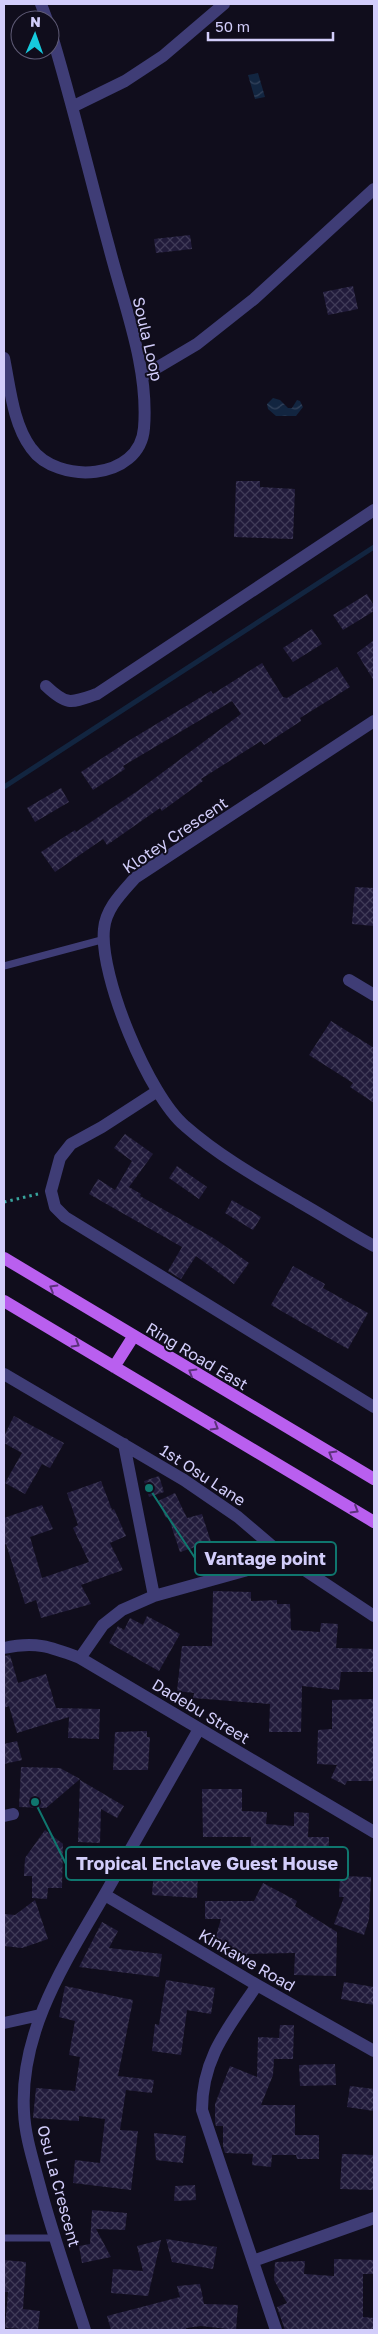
<svg xmlns="http://www.w3.org/2000/svg" width="378" height="2334" font-family="'Golos Text',sans-serif">
	<style>
		.water { fill: url(#water-waves) }
		.lines { fill: none; stroke-linecap: round; stroke-linejoin: round }
		.stream { stroke: #122540; stroke-width: 5 }
		.building { fill: url(#building-cross-hatch) }
		.path { stroke: #38a39c; stroke-width: 3; stroke-dasharray: 2.5 4; stroke-linecap: butt }
		.service { stroke: #3f3d76; stroke-width: 7 }
		.minor { stroke: #3f3d76; stroke-width: 12 }
		.primary { stroke: #b95fef; stroke-width: 12 }
		.oneway { stroke: #5c327b }
		.labels { text-anchor: middle; stroke-width: 4; stroke-linejoin: round; paint-order: stroke }
		.street-label { font-size: 16px; fill: #d2cdfa; stroke: #100d1c }
		.leader { fill: none; stroke: #0f766e; stroke-width: 2 }
		.callout-dot { fill: #0f766e; stroke: #100d1c; stroke-width: 2 }
		.callout { fill: #100d1c; stroke: #0f766e; stroke-width: 2 }
		.callout-label { font-size: 18px; text-anchor: middle; font-weight: bold; fill: #d2cdfa }
	</style>
	<defs>
		<pattern id="water-waves" width="16" height="10" patternUnits="userSpaceOnUse" patternTransform="scale(1.25)"><rect width="16" height="10" fill="#122540"/><path d="M0 5q4-4 8 0t8 0" fill="none" stroke="#34435c"/></pattern>
		<pattern id="building-cross-hatch" width="8" height="8" patternUnits="userSpaceOnUse" patternTransform="scale(1.25)"><rect width="8" height="8" fill="#211b3b"/><path d="M0 0l8 8M0 8l8-8" fill="none" stroke="#403b58"/></pattern>
	</defs>
	<rect width="100%" height="100%" fill="#100d1c"/>
	<path class="water" d="M258,73L265,97L255,99L248,75Z
		M273,398L280,400L288,408H292L297,400L300,401L303,407L296,416H276L268,409L267,404Z"/>
	<g class="lines">
		<path class="stream" d="M4,787L374,547"/>
	</g>
	<path class="building" d="M190,235L192,249L156,253L154,239Z
		M353,286L358,309L328,315L323,292Z
		M236,481H260V487L295,489L293,539L234,537Z
		M367,594L374,606V611L343,630L333,615Z
		M312,629L322,644L293,662L283,648Z
		M374,640V681L357,653Z
		M262,663L283,697L287,698L337,667L350,687L300,718L301,721L264,745L261,741L201,779L203,781L162,811L160,808L107,845L103,839L55,872L41,852L75,830L76,832L139,790L241,714L232,701L123,766L125,769L93,790L81,772L130,740L211,691L213,694Z
		M61,788L69,802L35,822L27,808Z
		M355,887L374,888V926L352,924Z
		M331,1021L374,1048V1103L350,1087L353,1083L309,1055Z
		M125,1134L153,1154L129,1187L141,1194L140,1196L215,1239L249,1263L234,1284L196,1256L181,1279L168,1271L182,1247L89,1194L98,1179L115,1190L132,1161L114,1148Z
		M177,1166L207,1187L199,1199L169,1178Z
		M232,1200L261,1217L253,1230L225,1213Z
		M293,1266L325,1284L323,1288L368,1313L348,1349L271,1305Z
		M14,1416L64,1443L50,1468L42,1464L25,1494L5,1483L22,1453L4,1443V1436Z
		M159,1476L164,1492L149,1497L144,1481Z
		M101,1481L112,1510L114,1509L126,1536L110,1543L123,1570L81,1585L91,1604L41,1618L36,1600L25,1604L6,1544L4,1545V1518L42,1505L53,1529L30,1537L42,1578L89,1562L73,1528L78,1525L67,1493Z
		M175,1493L187,1518L202,1514L211,1542L180,1552L168,1516L166,1518L158,1501Z
		M213,1591L251,1592V1601L277,1600V1604H290L291,1630L320,1632L321,1623L338,1624L336,1648L374,1649V1672H341L339,1690L302,1686L301,1732H269L270,1704L193,1698L194,1693L177,1691L182,1646H212Z
		M147,1616L180,1634L159,1671L109,1643L118,1626L124,1630L130,1618L143,1625Z
		M10,1655L18,1683L46,1674L56,1708L100,1709L99,1739L68,1738L69,1717L17,1733L9,1706L4,1708V1656Z
		M374,1699V1781H347L345,1785L331,1778L337,1765L317,1764L318,1730L332,1729V1700Z
		M147,1731V1737H150L148,1770H113L115,1732Z
		M17,1741L22,1760L4,1764V1744Z
		M21,1767L60,1768L80,1779L46,1808L19,1807Z
		M80,1780L124,1806L117,1818L101,1809L100,1843L78,1842Z
		M202,1789H242V1811L267,1812L266,1824L294,1826V1812L309,1813L308,1837H329L328,1880L266,1879L267,1877L249,1876L251,1837H203Z
		M45,1830L63,1844L62,1888H48L47,1899L32,1898V1876H24L25,1858Z
		M154,1870L198,1873L197,1898L152,1895Z
		M340,1876L371,1877L369,1919L364,1935L334,1924L344,1897H339Z
		M263,1883L297,1901L295,1906L337,1932L336,1976L294,1975L295,1953L247,1954V1958L215,1940L221,1919H205V1901H254Z
		M35,1900L48,1939L22,1948L4,1946V1914L15,1915Z
		M102,1922L118,1931L109,1948L162,1954L159,1977L79,1967Z
		M166,1980L215,1988L211,2014L187,2010L181,2055L152,2051L155,2024L159,2025Z
		M344,1982L374,1987V2005L341,1999Z
		M65,1986L133,2000L118,2076L154,2080L152,2093L126,2090L120,2130L138,2131L131,2190L73,2183L75,2160L100,2163L105,2119L79,2116V2121L33,2118L36,2088L75,2091L80,2057L69,2055L75,2021L59,2017Z
		M280,2025H294L293,2059H274L273,2075L261,2105H295V2135H319V2159H297L296,2155H272L271,2167L252,2165L253,2154L225,2153L223,2146V2126H216L215,2122V2104L230,2066L257,2077L258,2037L279,2038Z
		M335,2064L336,2085L300,2086L299,2065Z
		M350,2086L374,2089V2111L347,2107Z
		M154,2133L186,2136L183,2163L156,2160Z
		M342,2154L374,2155L373,2190L340,2189Z
		M195,2185L196,2200L174,2201L175,2186Z
		M92,2210L127,2213L125,2230L96,2229L111,2257L82,2263L79,2246L90,2244Z
		M166,2239L217,2247L213,2269L172,2262Z
		M161,2240L148,2296L111,2293L113,2269L143,2271L137,2246Z
		M334,2259L374,2260V2274H363V2317L374,2318V2330H285L277,2307L287,2303L274,2280L275,2262L305,2261L304,2274L334,2276Z
		M4,2260L26,2262L23,2309L40,2311L38,2330L5,2328L8,2292H4Z
		M200,2284L204,2304L238,2305L236,2330L201,2326L186,2328V2330H111L107,2316L180,2297L177,2286Z"/>
	<g class="lines">
		<path class="path" d="M4,1202L38,1194"/>
		<path class="service" d="M4,966L105,939
			M4,2238H54"/>
		<path class="minor" d="M41,4L47,20
			M74,106L125,81L163,56L224,4
			M4,358C10,387 13,424 31,448C57,485 140,481 144,428C149,367 124,306 109,247C89,174 72,101 50,29
			M143,376L197,344L254,299L374,189
			M46,686C67,706 71,703 97,694L374,510
			M374,721L135,878C122,893 106,908 104,929C99,976 149,1096 185,1126C219,1156 260,1179 299,1202C324,1216 348,1232 374,1246
			M349,980L374,995
			M156,1092L102,1127L71,1144L60,1158L51,1191L55,1207L65,1217L374,1407
			M4,1374L184,1480L238,1517L285,1557L374,1616
			M124,1444L154,1596
			M4,1648C36,1641 51,1647 80,1658L374,1832
			M80,1658L103,1625L122,1610L154,1596L244,1571L285,1557
			M4,1816L13,1814
			M105,1895L257,1985L374,2051
			M257,1985C229,2027 202,2057 202,2110L276,2330
			M4,2023L40,2015
			M253,2261L374,2218
			M85,2330C69,2281 52,2233 39,2183C33,2160 25,2136 24,2112C19,2028 69,1957 109,1887C139,1834 169,1782 199,1729"/>
		<path class="primary" d="M4,1258L374,1479
			M4,1301L374,1522
			M114,1367L133,1337"/>
	</g>
	<defs><path id="oneway-chevron" d="M-2-3.5L2.5 0L-2 3.5" fill="none" stroke-width="1.6" stroke-linecap="round" stroke-linejoin="round" transform="scale(1.25)"/></defs>
	<g class="oneway">
		<use href="#oneway-chevron" transform="translate(53 1288) rotate(-149)"/>
		<use href="#oneway-chevron" transform="translate(76 1344) rotate(31)"/>
		<use href="#oneway-chevron" transform="translate(192 1372) rotate(-149)"/>
		<use href="#oneway-chevron" transform="translate(215 1427) rotate(31)"/>
		<use href="#oneway-chevron" transform="translate(332 1454) rotate(-149)"/>
		<use href="#oneway-chevron" transform="translate(355 1510) rotate(31)"/>
	</g>
	<g class="labels">
		<g class="street-label">
			<text transform="translate(148 339) rotate(77)" y="6">Soula Loop</text>
			<text transform="translate(175 835) rotate(-34)" y="6">Klotey Crescent</text>
			<text transform="translate(197 1356) rotate(31)" y="6">Ring Road East</text>
			<text transform="translate(203 1475) rotate(33)" y="6">1st Osu Lane</text>
			<text transform="translate(201 1711) rotate(31)" y="6">Dadebu Street</text>
			<text transform="translate(247 1960) rotate(30)" y="6">Kinkawe Road</text>
			<text transform="translate(59 2186) rotate(75)" y="6">Osu La Crescent</text>
		</g>
	</g>
	<path class="leader" d="M149 1488L195 1558M35 1802L66 1864"/>
	<g class="callout-dot">
		<circle cx="149" cy="1488" r="5"/>
		<circle cx="35" cy="1802" r="5"/>
	</g>
	<g class="callout">
		<rect x="195" y="1542" width="141" height="33" rx="5"/>
		<rect x="66" y="1847" width="282" height="33" rx="5"/>
	</g>
	<g class="callout-label">
		<text x="265" y="1565">Vantage point</text>
		<text x="207" y="1870">Tropical Enclave Guest House</text>
	</g>
	<rect width="378" height="2334" fill="none" stroke="#d2cdfa" stroke-width="10"/>
	<g transform="translate(35 35) rotate(2)"><circle r="24" fill="#100d1c" stroke="#5e5a75"/>
	<path d="M0-4L9 19L0 12L-9 19Z" fill="#16cadd"/>
	<text y="-8" font-size="14" font-weight="bold" text-anchor="middle" fill="#d2cdfa">N</text>
	</g>
	<path d="M208 32v8h125v-8" fill="none" stroke="#d2cdfa" stroke-width="2.5"/>
	<text x="215" y="32" font-size="15" fill="#d2cdfa" stroke="#100d1c" stroke-width="4" paint-order="stroke">50 m</text>
</svg>
